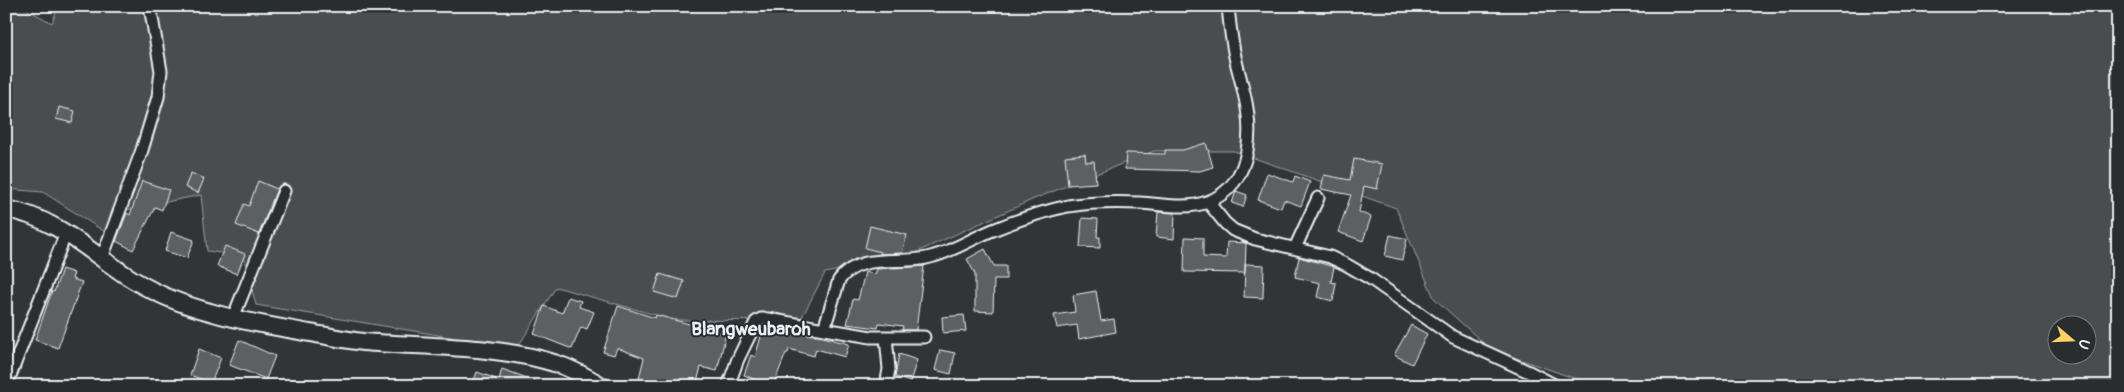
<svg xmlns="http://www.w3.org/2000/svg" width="2124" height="392" font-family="Pangolin,sans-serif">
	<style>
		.green { fill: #494d4f; stroke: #989fa4; fill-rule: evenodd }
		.building { fill: #5c6063; stroke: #e8f1f8 }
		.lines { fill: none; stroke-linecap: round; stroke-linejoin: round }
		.street-casing { stroke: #e8f1f8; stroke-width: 15 }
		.secondary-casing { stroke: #e8f1f8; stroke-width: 20 }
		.street { stroke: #2a2d2e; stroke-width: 11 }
		.secondary { stroke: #2a2d2e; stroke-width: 16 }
		.labels { text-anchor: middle; stroke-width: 4; stroke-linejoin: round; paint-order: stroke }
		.quarter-label { font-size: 19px; font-weight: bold; fill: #e8f1f8; stroke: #2a2d2e }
	</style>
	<rect width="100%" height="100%" fill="#323536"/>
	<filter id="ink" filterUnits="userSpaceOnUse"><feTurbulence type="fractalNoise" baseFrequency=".02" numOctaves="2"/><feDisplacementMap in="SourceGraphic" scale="10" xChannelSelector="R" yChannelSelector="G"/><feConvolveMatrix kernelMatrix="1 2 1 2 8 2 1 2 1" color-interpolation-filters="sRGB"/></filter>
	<g filter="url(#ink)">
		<path class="green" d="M6,6H21L52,23L58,6H2118V386H1588V383L1490,349L1434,298L1396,208L1234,151H1154L1034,199L908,256L825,273L800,321L673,320L556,287L517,348L256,305L243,256L207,251L201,195L121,211L105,232L43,192L6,189ZM2056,324H2086V354H2056Z"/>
		<path class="building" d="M59,107L75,111L72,123L56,119Z
			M1206,143L1213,167L1200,171L1125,169L1126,153L1165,154V150H1183Z
			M1085,154L1086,162L1094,161L1096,183L1068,185L1065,156Z
			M1354,159L1382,164L1377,189L1364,186L1359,212L1371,217L1363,241L1338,232L1351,195L1321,189L1324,175L1350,180Z
			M191,173L204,179L198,193L185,187Z
			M1267,173L1293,182L1295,176L1310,182L1301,206L1284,200L1281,208L1258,200Z
			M142,181L169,190L162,210L155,207L133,250L116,241L127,213L130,215Z
			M258,181L277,189L259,234L236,225L244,204L249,206Z
			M1236,191L1247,195L1243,207L1232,203Z
			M1158,212L1175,213L1174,239L1156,237Z
			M1082,218L1098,219L1097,237H1100V248L1080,247Z
			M870,226L907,235L902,253L880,254L881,252L865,248Z
			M171,232L194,240L187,258L165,251Z
			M1390,235L1407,239L1402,260L1385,256Z
			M1185,237L1203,238V257L1226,258L1227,242L1246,243L1245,273L1184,272Z
			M225,246L245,254L237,274L217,266Z
			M985,249L994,266H1006V279H994L993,312L975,311V274L967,259Z
			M1299,257L1334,267L1331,282L1336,283L1333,301L1317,297L1320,283L1295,277Z
			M1245,264L1264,265L1263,298L1244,297Z
			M924,266L916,330H902L903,326L879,323L878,328L847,324L853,299L858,300L865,272L875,274L877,269Z
			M62,269L74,273L72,279L82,282L58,348L35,340L52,291L54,292Z
			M660,274L684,281L678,299L654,292Z
			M1096,291L1101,321L1114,319L1116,332L1079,339L1077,325L1057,328L1054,315L1075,312L1073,295Z
			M568,297L581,301L579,307L594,312L587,329L581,327L572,349L534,334L544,306L562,313Z
			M618,306L655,318L656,315L726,334L717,371L701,367L696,386H667L639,378L644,358L617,348L614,355L603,352Z
			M964,315L966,331L943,333L942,317Z
			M1411,325L1427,334L1412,364L1394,355Z
			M764,326L823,337L849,344L845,357L816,349L814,356L789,349L788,353H786L773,386H752L754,379L744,375L751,355L755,357Z
			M239,340L275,356L266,379L229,365Z
			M199,349L221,358L211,383L190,375Z
			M940,350L955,353L951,374L935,370Z
			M899,354L917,360L910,382L895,377Z
			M502,369L544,384L543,386H472L477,372L499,380Z"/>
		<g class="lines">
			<g class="street-casing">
				<path id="street" d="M1208,202L1225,223L1233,230L1255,239L1330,257L1347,265L1371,279L1453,337L1529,372L1556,386
					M1295,248L1318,198
					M102,258L142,150L158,97L161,71L150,6
					M233,318L284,191
					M824,329L871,337H924
					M886,337L889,369L886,386
					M6,386L66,233
					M728,386L738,359L756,322L761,319H768L824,329L839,280C862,250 902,267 934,256C955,250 973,238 993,230C1015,221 1045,211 1068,206C1092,202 1116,202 1140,203C1162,204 1186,210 1207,202C1230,194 1243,174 1247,151C1252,124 1246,99 1239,73C1233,52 1230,29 1228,6
					M1762,386H1817"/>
			</g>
			<g class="secondary-casing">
				<path id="secondary" d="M6,209C53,217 87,249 124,274C151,292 180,304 210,312C243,322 277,327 310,333C328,336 345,340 363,342C423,347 498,345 554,363C571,368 587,377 602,386"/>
			</g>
			<use href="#street" class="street"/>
			<use href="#secondary" class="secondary"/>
		</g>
	</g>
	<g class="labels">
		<g class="quarter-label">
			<text x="751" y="335">Blangweubaroh</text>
		</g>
	</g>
	<rect width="2124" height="392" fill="none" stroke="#2a2d2e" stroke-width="25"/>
	<rect x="12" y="12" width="2099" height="367" fill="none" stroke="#e8f1f8" stroke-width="2" filter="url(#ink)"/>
	<g transform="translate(2072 340) rotate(109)"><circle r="24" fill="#2a2d2e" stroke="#767b7f"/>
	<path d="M0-4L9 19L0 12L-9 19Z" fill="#ffd166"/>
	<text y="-8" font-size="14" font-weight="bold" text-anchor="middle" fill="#e8f1f8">U</text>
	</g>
</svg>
